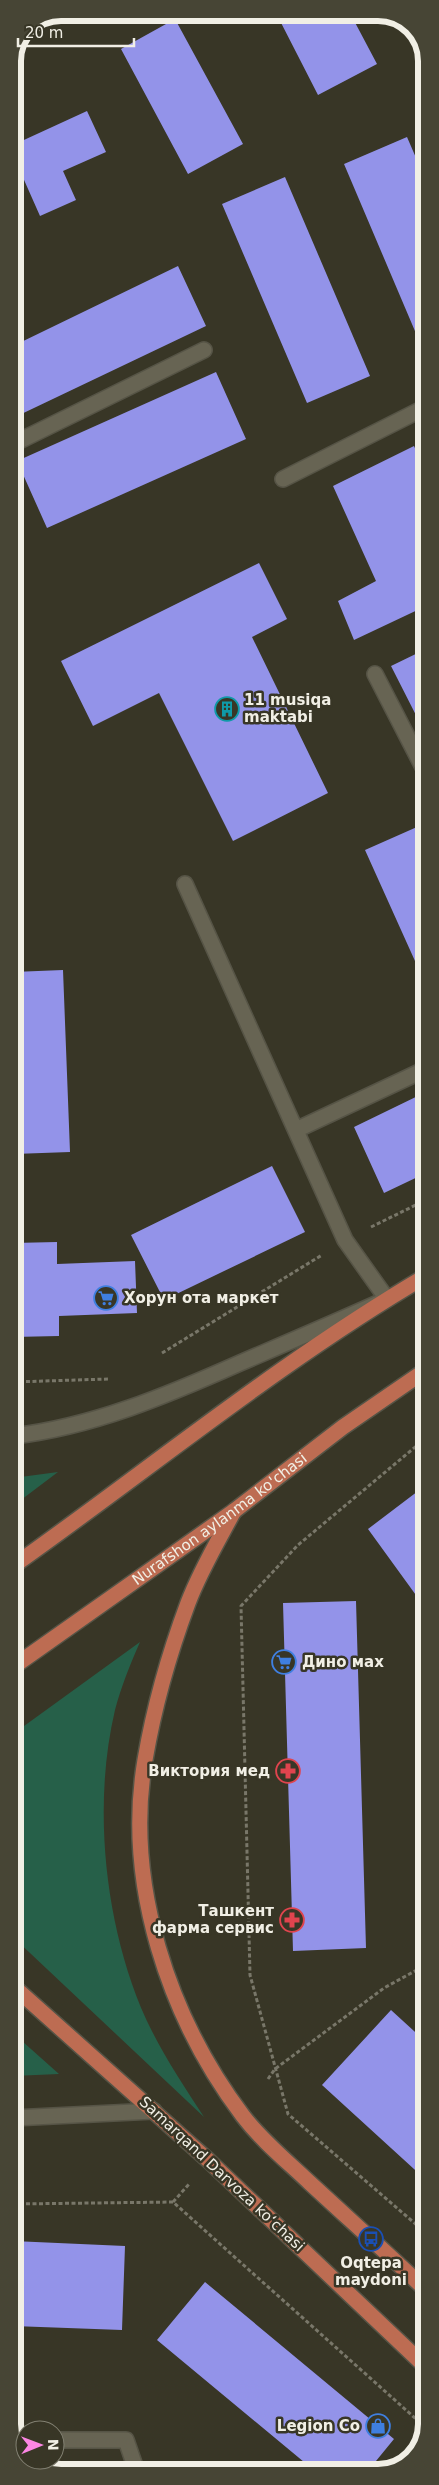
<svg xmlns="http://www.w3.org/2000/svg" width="439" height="2485" font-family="'DejaVu Sans',sans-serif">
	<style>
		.green { fill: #266049 }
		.building { fill: #9393e9 }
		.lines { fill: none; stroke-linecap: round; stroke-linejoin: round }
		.minor-casing { stroke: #565446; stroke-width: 18 }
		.major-casing { stroke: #565446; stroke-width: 18 }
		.path { stroke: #797769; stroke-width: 3; stroke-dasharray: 4 2.5; stroke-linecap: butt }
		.minor { stroke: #676453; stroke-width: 15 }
		.major { stroke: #bd6c52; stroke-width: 15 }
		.labels { text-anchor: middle; stroke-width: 5; stroke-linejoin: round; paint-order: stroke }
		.poi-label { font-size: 15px; font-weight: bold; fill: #f1efe5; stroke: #383626; text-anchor: start }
		.street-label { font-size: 15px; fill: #f1efe5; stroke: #383626 }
		.rim { fill: none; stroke: #f1efe5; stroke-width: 6 }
	</style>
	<rect width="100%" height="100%" fill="#383626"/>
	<path class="green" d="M58,1472L13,1506V1478Z
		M140,1642C130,1665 121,1687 115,1710C92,1807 105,1928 146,2019C162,2053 183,2085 204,2117L13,1937V1734Z
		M13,2033L59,2074L13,2076Z"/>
	<path class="building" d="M276,13H350L377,64L318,95Z
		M175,19L243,144L188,174L121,49Z
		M87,111L106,152L63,171L76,200L40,216L13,155V145Z
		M407,137L426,181V357L344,164Z
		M285,177L370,376L307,403L222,204Z
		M178,266L206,326L13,418V346Z
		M216,372L246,439L47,528L17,461Z
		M414,446L426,473V606L354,640L338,601L376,581L333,486Z
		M259,563L287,619L252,637L328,793L233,841L159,693L93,726L61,661Z
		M426,649V728L423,729L391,666Z
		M426,823V980L424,981L365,850Z
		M63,970L70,1152L14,1154L13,972Z
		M426,1092V1173L384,1193L354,1127Z
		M272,1166L305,1232L164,1300L131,1235Z
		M57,1242V1264L135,1261L137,1313L59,1316V1336L13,1337V1243Z
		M426,1485V1609L368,1529Z
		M356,1601L366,1948L293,1951L283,1603Z
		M391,2010L426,2042V2180L322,2085Z
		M13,2241L125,2246L122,2330L13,2326Z
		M205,2282L394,2439L367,2472H316L157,2340Z"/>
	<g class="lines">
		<g class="minor-casing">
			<path id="minor" d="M13,444L204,350
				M283,479L426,407
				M375,674L426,773
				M296,1130L426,1069
				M13,1436C92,1427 168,1395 240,1363C289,1342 338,1321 387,1299L345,1240L185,884
				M13,2118L154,2111
				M17,2439H25
				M55,2440H126L137,2472"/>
		</g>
		<g class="major-casing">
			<g id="major">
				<path d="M234,1511C218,1541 200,1571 188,1603C169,1654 154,1707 145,1760C124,1884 169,2018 243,2116C262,2141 288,2162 310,2183C349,2219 388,2254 426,2290"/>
				<path d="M13,1566C150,1469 281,1361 426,1276"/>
				<path id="s1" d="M13,1667L234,1511L343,1427L426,1370"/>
				<path d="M13,1986L208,2160L426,2367"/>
			</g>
		</g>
		<path class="path" d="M371,1227L426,1200
			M162,1353L322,1255
			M13,1382L108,1379
			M426,1438L298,1545L241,1606L250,1975L288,2114L426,2233
			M268,2079L275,2069L384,1988L426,1965
			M173,2202L190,2183
			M13,2204L173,2202L425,2427"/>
		<use href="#minor" class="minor"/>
		<use href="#major" class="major"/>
	</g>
	<defs>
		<g id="building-ring" transform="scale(1.25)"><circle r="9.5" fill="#383626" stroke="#0f9aa8" stroke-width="1.5"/><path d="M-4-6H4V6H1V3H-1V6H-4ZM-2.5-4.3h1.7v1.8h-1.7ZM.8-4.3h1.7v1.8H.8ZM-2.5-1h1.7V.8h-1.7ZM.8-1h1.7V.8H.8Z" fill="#0f9aa8"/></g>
		<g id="supermarket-ring" transform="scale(1.25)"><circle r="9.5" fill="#383626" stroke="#3f7fe0" stroke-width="1.5"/><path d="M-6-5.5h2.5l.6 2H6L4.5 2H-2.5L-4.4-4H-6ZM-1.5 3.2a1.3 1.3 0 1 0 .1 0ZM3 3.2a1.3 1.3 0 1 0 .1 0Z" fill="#3f7fe0"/></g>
		<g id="pharmacy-ring" transform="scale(1.25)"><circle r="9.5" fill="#383626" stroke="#e0444e" stroke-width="1.5"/><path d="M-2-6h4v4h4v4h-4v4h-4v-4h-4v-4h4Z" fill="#e0444e"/></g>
		<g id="bus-ring" transform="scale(1.25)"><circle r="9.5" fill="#383626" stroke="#1a4fb4" stroke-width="1.5"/><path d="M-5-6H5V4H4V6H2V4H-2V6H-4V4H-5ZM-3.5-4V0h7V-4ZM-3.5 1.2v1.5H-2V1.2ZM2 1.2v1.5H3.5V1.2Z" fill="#1a4fb4"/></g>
		<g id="shop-ring" transform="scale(1.25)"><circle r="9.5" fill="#383626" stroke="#3f7fe0" stroke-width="1.5"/><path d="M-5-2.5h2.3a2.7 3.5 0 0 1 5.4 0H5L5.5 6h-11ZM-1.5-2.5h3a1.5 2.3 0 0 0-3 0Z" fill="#3f7fe0"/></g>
	</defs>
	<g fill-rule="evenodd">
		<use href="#building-ring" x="227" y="709"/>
		<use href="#supermarket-ring" x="106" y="1298"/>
		<use href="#supermarket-ring" x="284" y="1662"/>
		<use href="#pharmacy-ring" x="288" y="1771"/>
		<use href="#pharmacy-ring" x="292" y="1920"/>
		<use href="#bus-ring" x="371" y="2239"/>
		<use href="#shop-ring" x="378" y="2426"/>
	</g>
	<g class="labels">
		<g class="poi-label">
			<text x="244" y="705">11 musiqa<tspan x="244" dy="17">maktabi</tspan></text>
			<text x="124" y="1303">Хорун ота маркет</text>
			<text x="302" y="1667">Дино мах</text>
			<text x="270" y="1776" text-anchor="end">Виктория мед</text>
			<text x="274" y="1916" text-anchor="end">Ташкент<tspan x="274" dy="17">фарма сервис</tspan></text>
			<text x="371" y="2268" text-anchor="middle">Oqtepa<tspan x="371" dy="17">maydoni</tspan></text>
			<text x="360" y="2431" text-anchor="end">Legion Co</text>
		</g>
		<g class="street-label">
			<text dy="5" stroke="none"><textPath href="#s1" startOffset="254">Nurafshon aylanma ko'chasi</textPath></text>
			<text transform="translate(222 2174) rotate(43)" y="5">Samarqand Darvoza koʻchasi</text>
		</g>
	</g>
	<path d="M0 0H439V2485H0ZM61 21H378A40 40 0 0 1 418 61V2424A40 40 0 0 1 378 2464H61A40 40 0 0 1 21 2424V61A40 40 0 0 1 61 21Z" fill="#474535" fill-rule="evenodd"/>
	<path class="rim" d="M61 21H378A40 40 0 0 1 418 61V2424A40 40 0 0 1 378 2464H61A40 40 0 0 1 21 2424V61A40 40 0 0 1 61 21Z"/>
	<g transform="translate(40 2445) rotate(89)"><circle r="24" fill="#383626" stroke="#828072"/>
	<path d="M0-4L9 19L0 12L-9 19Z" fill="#fc86e4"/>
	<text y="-8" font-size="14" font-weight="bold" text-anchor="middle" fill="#f1efe5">N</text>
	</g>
	<path d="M18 38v8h116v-8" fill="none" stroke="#f1efe5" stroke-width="2.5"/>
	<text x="25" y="38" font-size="15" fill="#f1efe5" stroke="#383626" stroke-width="4" paint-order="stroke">20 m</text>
</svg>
